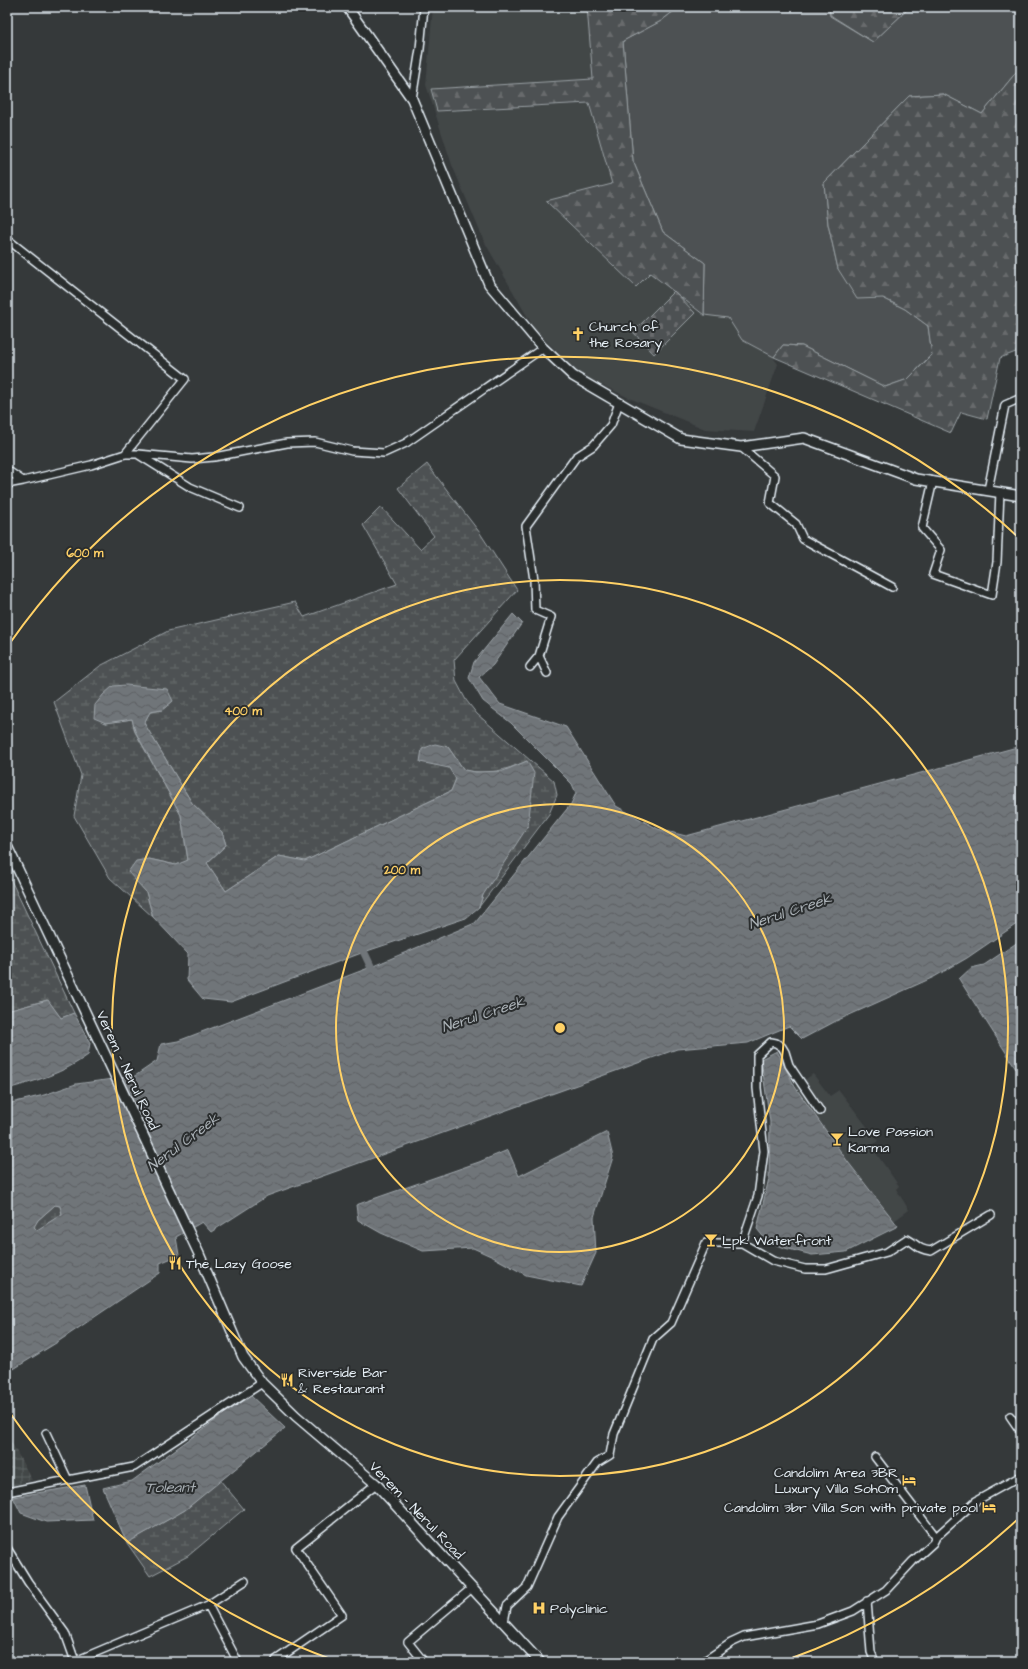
<svg xmlns="http://www.w3.org/2000/svg" width="1028" height="1669" font-family="'Architects Daughter',sans-serif">
	<style>
		.built { fill: #424647 }
		.industrial { fill: url(#industrial-grid) }
		.grass { fill: #4d5152; stroke: #9aa1a5 }
		.forest { fill: url(#forest-firs); stroke: #9aa1a5 }
		.wetland { fill: url(#wetland-marsh); stroke: #9aa1a5 }
		.cemetery { fill: url(#cemetery-stones); stroke: #9aa1a5 }
		.water { fill: url(#water-waves); stroke: #a0a7ac; fill-rule: evenodd }
		.lines { fill: none; stroke-linecap: round; stroke-linejoin: round }
		.canal { stroke: #707579; stroke-width: 8 }
		.minor-casing { stroke: #e8f1f8; stroke-width: 10 }
		.major-casing { stroke: #e8f1f8; stroke-width: 12 }
		.minor { stroke: #2a2d2e; stroke-width: 7 }
		.major { stroke: #2a2d2e; stroke-width: 9 }
		.ring { fill: none; stroke: #ffd166; stroke-width: 2 }
		.labels { text-anchor: middle; stroke-width: 4; stroke-linejoin: round; paint-order: stroke }
		.poi-label { font-size: 14px; fill: #e8f1f8; stroke: #2a2d2e; text-anchor: start }
		.street-label { font-size: 14px; fill: #e8f1f8; stroke: #2a2d2e }
		.water-label { font-size: 15px; font-style: italic; fill: #acb3b8; stroke: #2a2d2e }
		.centre { fill: #ffd166; stroke: #2a2d2e; stroke-width: 2 }
		.ring-label { font-size: 12px; text-anchor: middle; font-weight: bold; fill: #ffd166; stroke: #2a2d2e; stroke-width: 4; stroke-linejoin: round; paint-order: stroke }
	</style>
	<defs>
		<pattern id="industrial-grid" width="8" height="8" patternUnits="userSpaceOnUse"><rect width="8" height="8" fill="#424647"/><path d="M0 4h8M4 0v8" fill="none" stroke="#5d6162"/></pattern>
		<pattern id="forest-firs" width="22" height="20" patternUnits="userSpaceOnUse"><rect width="22" height="20" fill="#4d5152"/><path d="M5 1l3.5 6h-7zM16 11l3.5 6h-7z" fill="#676a6c"/></pattern>
		<pattern id="wetland-marsh" width="20" height="14" patternUnits="userSpaceOnUse"><rect width="20" height="14" fill="#4d5152"/><path d="M1 5h8M5 5V1M11 12h8M15 12V8" fill="none" stroke="#676a6c"/></pattern>
		<pattern id="cemetery-stones" width="16" height="16" patternUnits="userSpaceOnUse"><rect width="16" height="16" fill="#4d5152"/><path d="M2 7V4a2 2 0 0 1 4 0v3zM10 15v-3a2 2 0 0 1 4 0v3z" fill="#676a6c"/></pattern>
		<pattern id="water-waves" width="16" height="10" patternUnits="userSpaceOnUse"><rect width="16" height="10" fill="#707579"/><path d="M0 5q4-4 8 0t8 0" fill="none" stroke="#5b5e62"/></pattern>
	</defs>
	<rect width="100%" height="100%" fill="#35393a"/>
	<filter id="ink" filterUnits="userSpaceOnUse"><feTurbulence type="fractalNoise" baseFrequency=".025" numOctaves="2"/><feDisplacementMap in="SourceGraphic" scale="8" xChannelSelector="R" yChannelSelector="G"/><feConvolveMatrix kernelMatrix="1 2 1 2 8 2 1 2 1" color-interpolation-filters="sRGB"/></filter>
	<g filter="url(#ink)">
		<path class="built" d="M433,7H592L625,216L732,302L778,364L754,432L705,429L629,398L581,375L535,330L484,241L452,165L426,85Z
			M813,1074L830,1096L839,1090L878,1141L871,1146L899,1186L896,1189L909,1210L894,1221L881,1203L848,1162L795,1087Z"/>
		<path class="industrial" d="M7,1434L32,1480L7,1487Z"/>
		<path class="grass" d="M679,7H829L830,16L873,42L910,7H1021V69L1018,70L982,114L943,94L909,96L824,183L828,224L838,269L883,298L905,309L928,326L932,354L908,379L885,387L802,346L783,345L774,357L742,340L728,318L704,315L705,263L663,232L633,161L623,41L661,21Z"/>
		<path class="forest" d="M587,7H679L661,21L623,41L633,161L663,232L705,263L704,315L650,273L636,287L546,201L612,184L589,103L437,111L431,89L593,79Z
			M829,7H910L873,42L830,15Z
			M1021,69V350L1000,358L987,419L961,412L951,433L774,357L783,345L802,346L885,387L908,379L932,355L928,326L905,309L883,298L857,299L838,269L828,224L824,183L909,96L943,94L982,114L1018,70Z"/>
		<path class="wetland" d="M427,464L480,533L517,590L454,660L456,681L466,700L477,714L554,781L557,795L549,814L479,907L527,761C503,771 490,775 464,770L448,747L449,768L456,779L451,791L305,861L279,856L226,891L207,863L226,845L222,832L192,803L144,723L150,712L162,710L173,701L106,723L132,719L135,732L181,815L188,861L176,865L149,859L129,871L146,892L153,917L110,878L74,816L81,775L54,702L100,666L168,631L295,602L304,617L397,584L363,525L381,507L420,549L434,536L398,488Z
			M7,872L74,1013L61,1018L47,1000L7,1011Z
			M55,1205L60,1206L62,1214L37,1231L33,1227L38,1220Z
			M220,1480L244,1509L188,1556L150,1576L127,1543L185,1510Z"/>
		<path class="cemetery" d="M674,291L695,313L654,354L633,332Z"/>
		<path class="water" d="M513,614L522,623L493,665L479,677L500,704L566,727L616,806L658,829L686,836L1021,746V921L967,958L934,977L836,1021L802,1039L789,1026L748,1043L677,1049L267,1196L211,1232L202,1222L176,1237L179,1255L160,1263V1273L56,1343L7,1373V1104L44,1095L76,1084L135,1076L157,1061L161,1044L178,1041L371,967L475,923L571,804L576,793L572,784L511,723L483,701L469,678L474,662ZM55,1205L60,1206L62,1214L37,1230L34,1227L38,1220Z
			M126,685L167,689L173,701L162,710L150,712L144,723L192,803L222,832L226,845L207,863L226,891L279,856L305,861L451,791L456,779L449,768L420,762L422,749L435,744L448,747L464,770L476,772L503,771L527,761L534,773L528,826L483,895L479,907L466,918L364,952L231,1002L203,999L187,980L188,954L153,917L146,892L128,872L136,861L149,859L176,865L188,860L181,815L135,731L132,719L106,723L94,718L95,705L103,695L113,686Z
			M1021,940V1076L959,979L971,968L984,965Z
			M48,1000L61,1018L74,1013L90,1043L88,1055C64,1073 36,1081 7,1089V1011Z
			M777,1051L795,1087L848,1162L898,1226L846,1252L812,1255L781,1247L766,1240L757,1229L769,1178L770,1122L761,1059Z
			M607,1132L613,1157L594,1217L596,1253L581,1286L526,1275L493,1257L473,1248L423,1251L381,1233L358,1220L356,1205L479,1162L508,1150L519,1176Z
			M250,1395L285,1428L185,1510L127,1543L103,1488L132,1481Z
			M85,1485L93,1520L46,1522L21,1513L13,1497Z"/>
		<g class="lines">
			<path class="canal" d="M364,952L371,967"/>
			<g class="minor-casing">
				<path id="minor" d="M412,99L420,49L424,7
					M7,239L185,379L125,454
					M741,447L775,476L770,503L796,524L803,539L892,587
					M139,455L190,487L240,508
					M7,470L23,481L91,465L125,454H138L192,459L214,457L287,443L315,442L352,451L384,453L406,443L543,348
					M933,481L922,528L941,550L933,574L992,595L997,562L1000,492
					M7,484L23,481
					M988,490L1005,405L1021,398
					M530,667L539,656
					M547,673L539,656L551,617L535,610L534,580L526,526L576,457L593,446L611,425L619,403
					M742,1243L773,1261L805,1269H826L887,1252L907,1239C918,1245 917,1249 931,1251L991,1215
					M1010,1416L1021,1432
					M46,1433L68,1480
					M875,1457L936,1537
					M7,1492L134,1467L262,1383
					M7,1548L28,1582L65,1633L75,1661
					M867,1601L871,1652L875,1662
					M208,1605L238,1662
					M504,1622L507,1606L527,1587L558,1517L597,1463L610,1455L614,1434L653,1339L671,1323L706,1243H742L758,1196L764,1151L757,1088V1055L771,1042L776,1043L782,1047L785,1052L789,1065L820,1111
					M73,1662L208,1605L245,1581
					M276,1662V1660L342,1615L296,1548L376,1484
					M424,1662L408,1642L472,1588
					M703,1662L731,1643L744,1637L818,1624L853,1611L886,1590L913,1561L933,1543L936,1537L976,1501L1021,1476"/>
			</g>
			<g class="major-casing">
				<path id="major" d="M347,7L412,99L489,284L543,348L573,376L681,439L741,447L804,438L916,479L1021,496
					M7,846L199,1254L243,1357L262,1383L296,1416L376,1484L540,1662"/>
			</g>
			<use href="#minor" class="minor"/>
			<use href="#major" class="major"/>
		</g>
	</g>
	<g class="ring">
		<circle cx="560" cy="1028" r="224"/>
		<circle cx="560" cy="1028" r="448"/>
		<path d="M1018 1519A672 672 0 0 1 784 1661M336 1661A672 672 0 0 1 10 1413M10 643A672 672 0 0 1 1018 537"/>
	</g>
	<defs>
		<g id="church-bare" transform="scale(1.08)"><path d="M-1.2-6h2.4v3.5h3.3v2.4h-3.3V6h-2.4V-.1h-3.3v-2.4h3.3Z" fill="#ffd166" stroke="#2a2d2e" stroke-width="2.5" paint-order="stroke"/></g>
		<g id="bar-bare" transform="scale(1.08)"><path d="M-6-5H6L.8 .8V4.5H3.5V6h-7V4.5H-.8V.8Z" fill="#ffd166" stroke="#2a2d2e" stroke-width="2.5" paint-order="stroke"/></g>
		<g id="restaurant-bare" transform="scale(1.08)"><path d="M-5-6h1v4h1v-4h1v4h1v-4h1v5L-1.5 .5V6h-2V.5L-5-1ZM5-6V6H3V1.5H1.5Q1.5-4 5-6Z" fill="#ffd166" stroke="#2a2d2e" stroke-width="2.5" paint-order="stroke"/></g>
		<g id="hotel-bare" transform="scale(1.08)"><path d="M-6-4.5h1.5V1H6V5H4.5V3h-9V5H-6ZM-4 0a1.8 1.8 0 1 1 3.6 0ZM.5 0V-2.5h3Q6-2.5 6 0Z" fill="#ffd166" stroke="#2a2d2e" stroke-width="2.5" paint-order="stroke"/></g>
		<g id="hospital-bare" transform="scale(1.08)"><path d="M-5-5h3v3.5h4V-5h3V5h-3V1.5h-4V5h-3Z" fill="#ffd166" stroke="#2a2d2e" stroke-width="2.5" paint-order="stroke"/></g>
	</defs>
	<g fill-rule="evenodd">
		<use href="#church-bare" x="578" y="334"/>
		<use href="#bar-bare" x="837" y="1139"/>
		<use href="#bar-bare" x="711" y="1240"/>
		<use href="#restaurant-bare" x="175" y="1263"/>
		<use href="#restaurant-bare" x="287" y="1380"/>
		<use href="#hotel-bare" x="909" y="1480"/>
		<use href="#hotel-bare" x="989" y="1507"/>
		<use href="#hospital-bare" x="539" y="1608"/>
	</g>
	<g class="labels">
		<g class="poi-label">
			<text x="589" y="331">Church of<tspan x="589" dy="16">the Rosary</tspan></text>
			<text x="848" y="1136">Love Passion<tspan x="848" dy="16">Karma</tspan></text>
			<text x="722" y="1245">Lpk Waterfront</text>
			<text x="186" y="1268">The Lazy Goose</text>
			<text x="298" y="1377">Riverside Bar<tspan x="298" dy="16">&amp; Restaurant</tspan></text>
			<text x="898" y="1477" text-anchor="end">Candolim Area 3BR<tspan x="898" dy="16">Luxury Villa SohOm</tspan></text>
			<text x="978" y="1512" text-anchor="end">Candolim 3br Villa Son with private pool</text>
			<text x="550" y="1613">Polyclinic</text>
		</g>
		<g class="street-label">
			<text transform="translate(128 1070) rotate(65)" y="5">Verem - Nerul Road</text>
			<text transform="translate(417 1510) rotate(46)" y="5">Verem - Nerul Road</text>
		</g>
		<g class="water-label">
			<text transform="translate(790 911) rotate(-18)" y="5">Nerul Creek</text>
			<text transform="translate(483 1014) rotate(-18)" y="5">Nerul Creek</text>
			<text transform="translate(183 1142) rotate(-37)" y="5">Nerul Creek</text>
			<text x="170" y="1492">Toleant</text>
		</g>
	</g>
	<circle cx="560" cy="1028" r="6" class="centre"/>
	<g class="ring-label">
		<text x="85" y="557">600 m</text>
		<text x="243" y="715">400 m</text>
		<text x="402" y="874">200 m</text>
	</g>
	<rect width="1028" height="1669" fill="none" stroke="#2a2d2e" stroke-width="24"/>
	<rect x="12" y="12" width="1004" height="1645" fill="none" stroke="#e8f1f8" stroke-width="1.5" filter="url(#ink)"/>
</svg>
